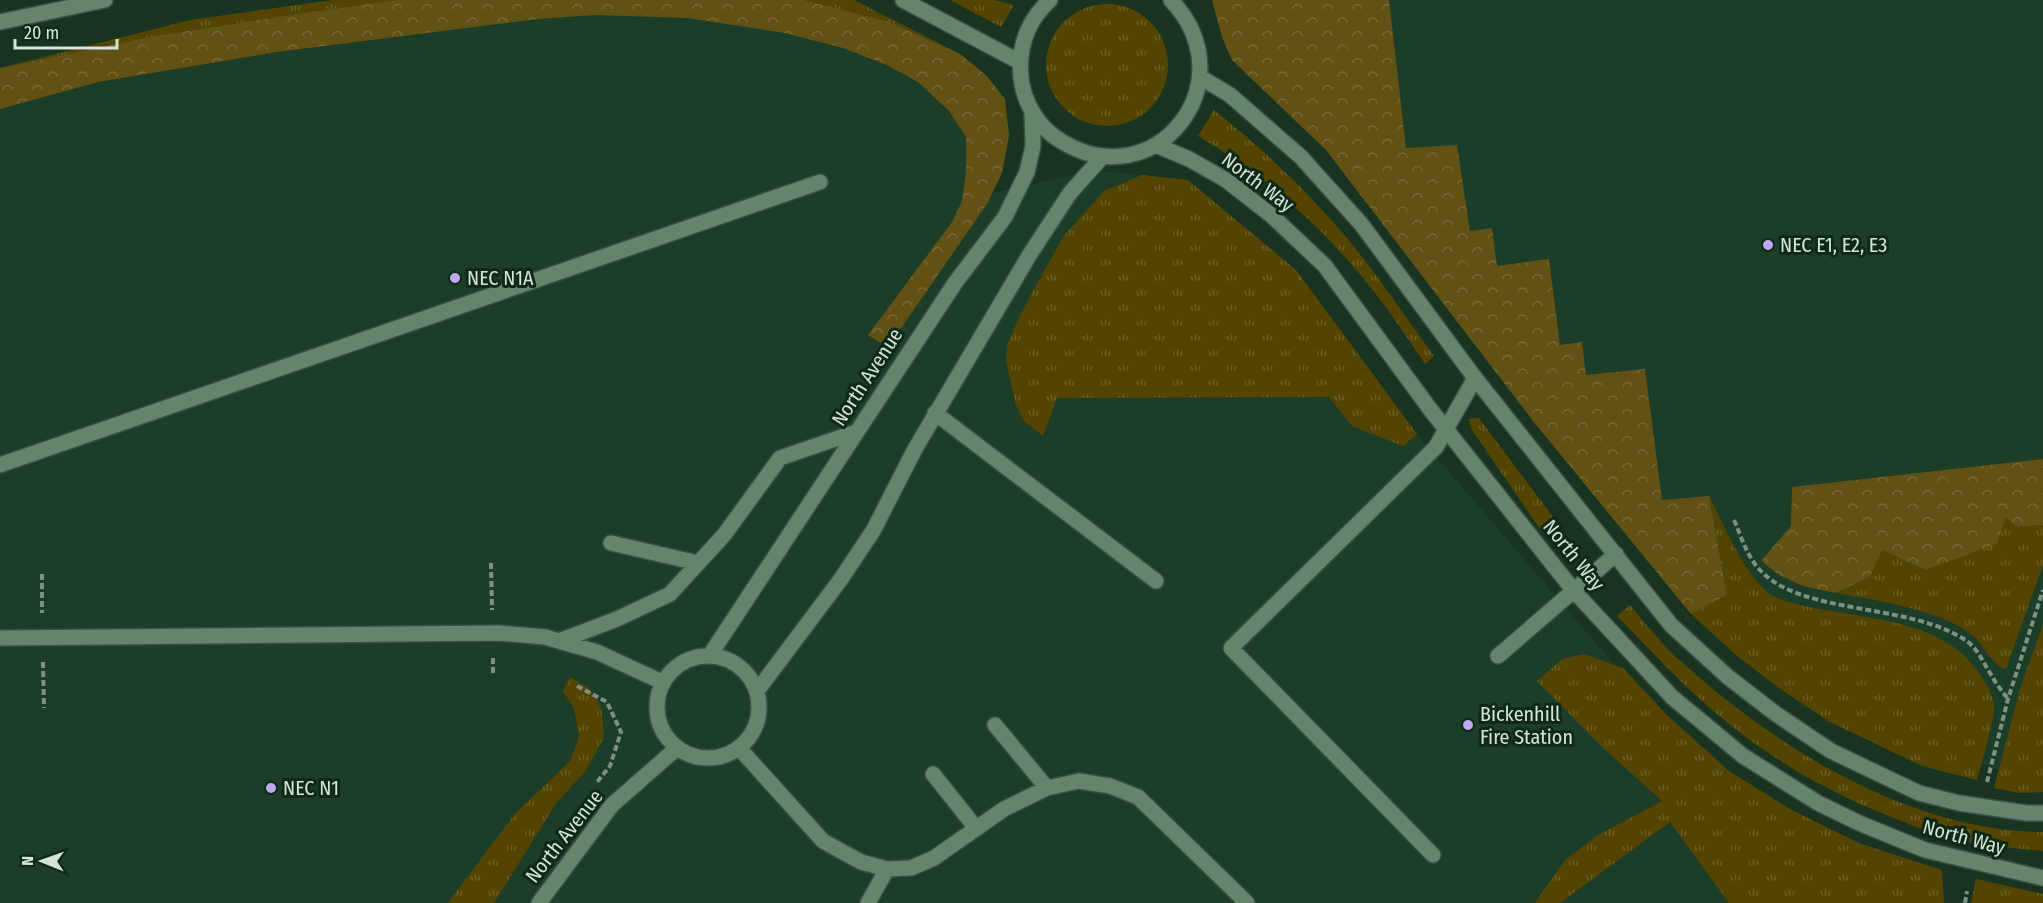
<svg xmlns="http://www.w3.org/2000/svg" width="2043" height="903" font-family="'Fira Sans Condensed',sans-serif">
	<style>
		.built { fill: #1c3d28 }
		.grass { fill: url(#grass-tufts) }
		.forest { fill: url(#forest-crowns) }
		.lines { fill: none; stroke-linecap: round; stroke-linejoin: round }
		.minor-casing { stroke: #394f40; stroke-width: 18 }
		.path { stroke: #7d9183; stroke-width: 4; stroke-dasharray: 6 3; stroke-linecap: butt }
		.minor { stroke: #66836d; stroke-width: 15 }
		.poi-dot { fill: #c2a8f3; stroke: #0f2918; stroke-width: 2 }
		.labels { text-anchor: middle; stroke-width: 6; stroke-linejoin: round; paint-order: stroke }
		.street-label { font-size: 20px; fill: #d4e4d8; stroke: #0f2918 }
		.poi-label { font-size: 20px; fill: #d4e4d8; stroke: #0f2918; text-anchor: start }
	</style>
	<defs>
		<pattern id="grass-tufts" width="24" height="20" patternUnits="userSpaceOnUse" patternTransform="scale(1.5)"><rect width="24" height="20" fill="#534402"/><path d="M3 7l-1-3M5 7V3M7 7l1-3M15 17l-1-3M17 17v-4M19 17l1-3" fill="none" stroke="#6b5f26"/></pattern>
		<pattern id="forest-crowns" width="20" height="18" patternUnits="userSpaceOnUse" patternTransform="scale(1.5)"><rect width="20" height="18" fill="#615115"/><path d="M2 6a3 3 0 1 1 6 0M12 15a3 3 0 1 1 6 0" fill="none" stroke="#776a36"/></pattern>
	</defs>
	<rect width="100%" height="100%" fill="#193321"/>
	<path class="built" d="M677,0L933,70L988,158L990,194L1093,170L1188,180L1296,270L1417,434L1714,781L1842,858L1946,903H0V88Z
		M1383,0H2043V782L1927,749L1816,700L1413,240Z"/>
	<path class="grass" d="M332,0H396L309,12L149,37L0,68L190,20Z
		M804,0H854L960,54L887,21Z
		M950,0H994L1014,5L1001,27Z
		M1046 65a61 61 0 1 1 122 0a61 61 0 1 1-122 0Z
		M1214,110C1252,140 1289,174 1322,210C1364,254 1398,307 1434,356L1425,364C1408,339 1391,313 1372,289C1324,229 1265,175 1198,136Z
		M1142,175L1188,180L1296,270L1417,434L1403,446L1352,426L1329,397L1057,398L1043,436L1024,421L1016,405L1006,361L1007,345L1022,311L1063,237L1104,191Z
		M1479,418L1553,517L1554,526L1542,532L1472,430L1468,419Z
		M1709,496C1723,523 1748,584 1775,597C1789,603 1805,606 1819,609C1872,619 1942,622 1976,669C1984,680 1992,691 1994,705C1996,716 1980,767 1977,780L1922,766L1828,721L1779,688L1737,656L1691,614L1727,595Z
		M2004,516L2017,527L2043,525V565L2006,669C1988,663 1985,644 1971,634C1939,609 1874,600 1835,593L1870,577L1882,550L1925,570Z
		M1630,605C1644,622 1659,641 1675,656C1772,745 1907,831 2043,832V851C2018,849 1992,846 1966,842C1940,837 1913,826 1889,816C1838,796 1790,770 1746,737C1698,702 1658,658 1617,616Z
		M2043,624V792L2020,793L1994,788L2020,689Z
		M1584,654L1623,668L1667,715L1729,771L1790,809L1861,844L1942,870L1944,903H1729L1670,822L1560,903H1535L1565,860L1598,835L1662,801L1600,745L1537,681L1562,659Z
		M570,677L588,687L599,703L602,713L604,738L585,772L557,802L494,903H448L514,815L570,761L579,737L574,708L563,691Z
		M1976,879L2043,894V903H1971Z"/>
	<path class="forest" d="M396,0H804L887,21L960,54L986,75L1005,99L1009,136L1002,173L987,204L888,347L868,335L952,222L962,201L966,171V137L949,111L918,82L887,65L843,48L785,33L688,18L595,15L538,19L277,52L98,82L0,109V68L149,37L309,12Z
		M1212,0H1389L1406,148L1457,145L1470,231L1492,228L1497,266L1549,259L1560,345L1582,342L1586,375L1645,369L1662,500L1709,496L1727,595L1691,614L1533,421L1326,150L1232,60L1222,37Z
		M2043,459V525L2017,527L2005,517L1997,544L1925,570L1882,550L1870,577L1835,593L1803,586L1779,575L1761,561L1791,526L1792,487Z"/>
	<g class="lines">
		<g class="minor-casing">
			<path id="minor" d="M903,0L1020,62
				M1050,0C1027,21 1018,48 1021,78C1024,104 1039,128 1061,141C1154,199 1249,83 1171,0
				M0,22L105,0
				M1200,77L1230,95L1301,157L1362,225L1475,378L1671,625L1728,677L1776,714L1831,751L1919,793L1959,803L2026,813H2043
				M1156,145L1189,159L1226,180L1271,215L1325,266L1430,409L1574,591L1672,697L1743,756L1818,803L1859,823L1925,850L2043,878
				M935,413L1156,581
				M0,465L820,182
				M611,543L698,563
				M0,638L499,633L545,637L597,652L662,682
				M559,641L617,619L670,594L724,535L780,458L856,432
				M710,655L955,283L1005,217L1027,172L1033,146L1032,113
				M657 707a51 51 0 1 1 102 0a51 51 0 1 1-102 0Z
				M1498,656L1616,554
				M757,691L841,579L873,531L915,449L1030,254L1070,193L1102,157
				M995,725L1047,788
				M739,748L823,841L861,862L887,869L911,868L934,858L1004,809L1047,788L1079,781L1110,786L1138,797L1247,903
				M933,774L976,828
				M1433,855L1231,648L1436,447L1475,378
				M539,903L612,805L677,748
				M868,903L887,869"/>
		</g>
		<path class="path" d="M1734,520C1741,536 1747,556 1759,569C1801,616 1908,602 1965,640C1978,648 1983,663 1992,676C1996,684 2002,691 2008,699
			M491,563L492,610
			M42,574V613
			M43,662L44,708
			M493,673V656
			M577,686L607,702L621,732L610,766L597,782
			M1987,782L2008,699L2043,590
			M1965,903L1967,891"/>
		<use href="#minor" class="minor"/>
	</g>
	<g class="poi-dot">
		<circle cx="1768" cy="245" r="6"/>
		<circle cx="455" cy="278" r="6"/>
		<circle cx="1468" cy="725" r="6"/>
		<circle cx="271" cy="788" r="6"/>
	</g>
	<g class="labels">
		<g class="street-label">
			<text transform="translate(1258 182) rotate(37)" y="7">North Way</text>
			<text transform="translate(867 377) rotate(-57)" y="7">North Avenue</text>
			<text transform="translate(1574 555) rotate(51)" y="7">North Way</text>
			<text transform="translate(564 836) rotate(-52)" y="7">North Avenue</text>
			<text transform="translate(1964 837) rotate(15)" y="7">North Way</text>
		</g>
		<g class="poi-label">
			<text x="1780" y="252">NEC E1, E2, E3</text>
			<text x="467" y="285">NEC N1A</text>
			<text x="1480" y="721">Bickenhill<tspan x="1480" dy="23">Fire Station</tspan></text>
			<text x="283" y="795">NEC N1</text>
		</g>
	</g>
	<g transform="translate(42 861) rotate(271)" stroke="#0f2918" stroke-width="4.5" paint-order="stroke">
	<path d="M0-4.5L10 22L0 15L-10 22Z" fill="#d4e4d8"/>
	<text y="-9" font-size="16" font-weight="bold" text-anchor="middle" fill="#d4e4d8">N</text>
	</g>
	<path d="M15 39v9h102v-9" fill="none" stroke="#d4e4d8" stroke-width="3"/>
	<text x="24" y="39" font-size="18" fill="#d4e4d8" stroke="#0f2918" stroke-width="4.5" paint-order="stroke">20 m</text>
</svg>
